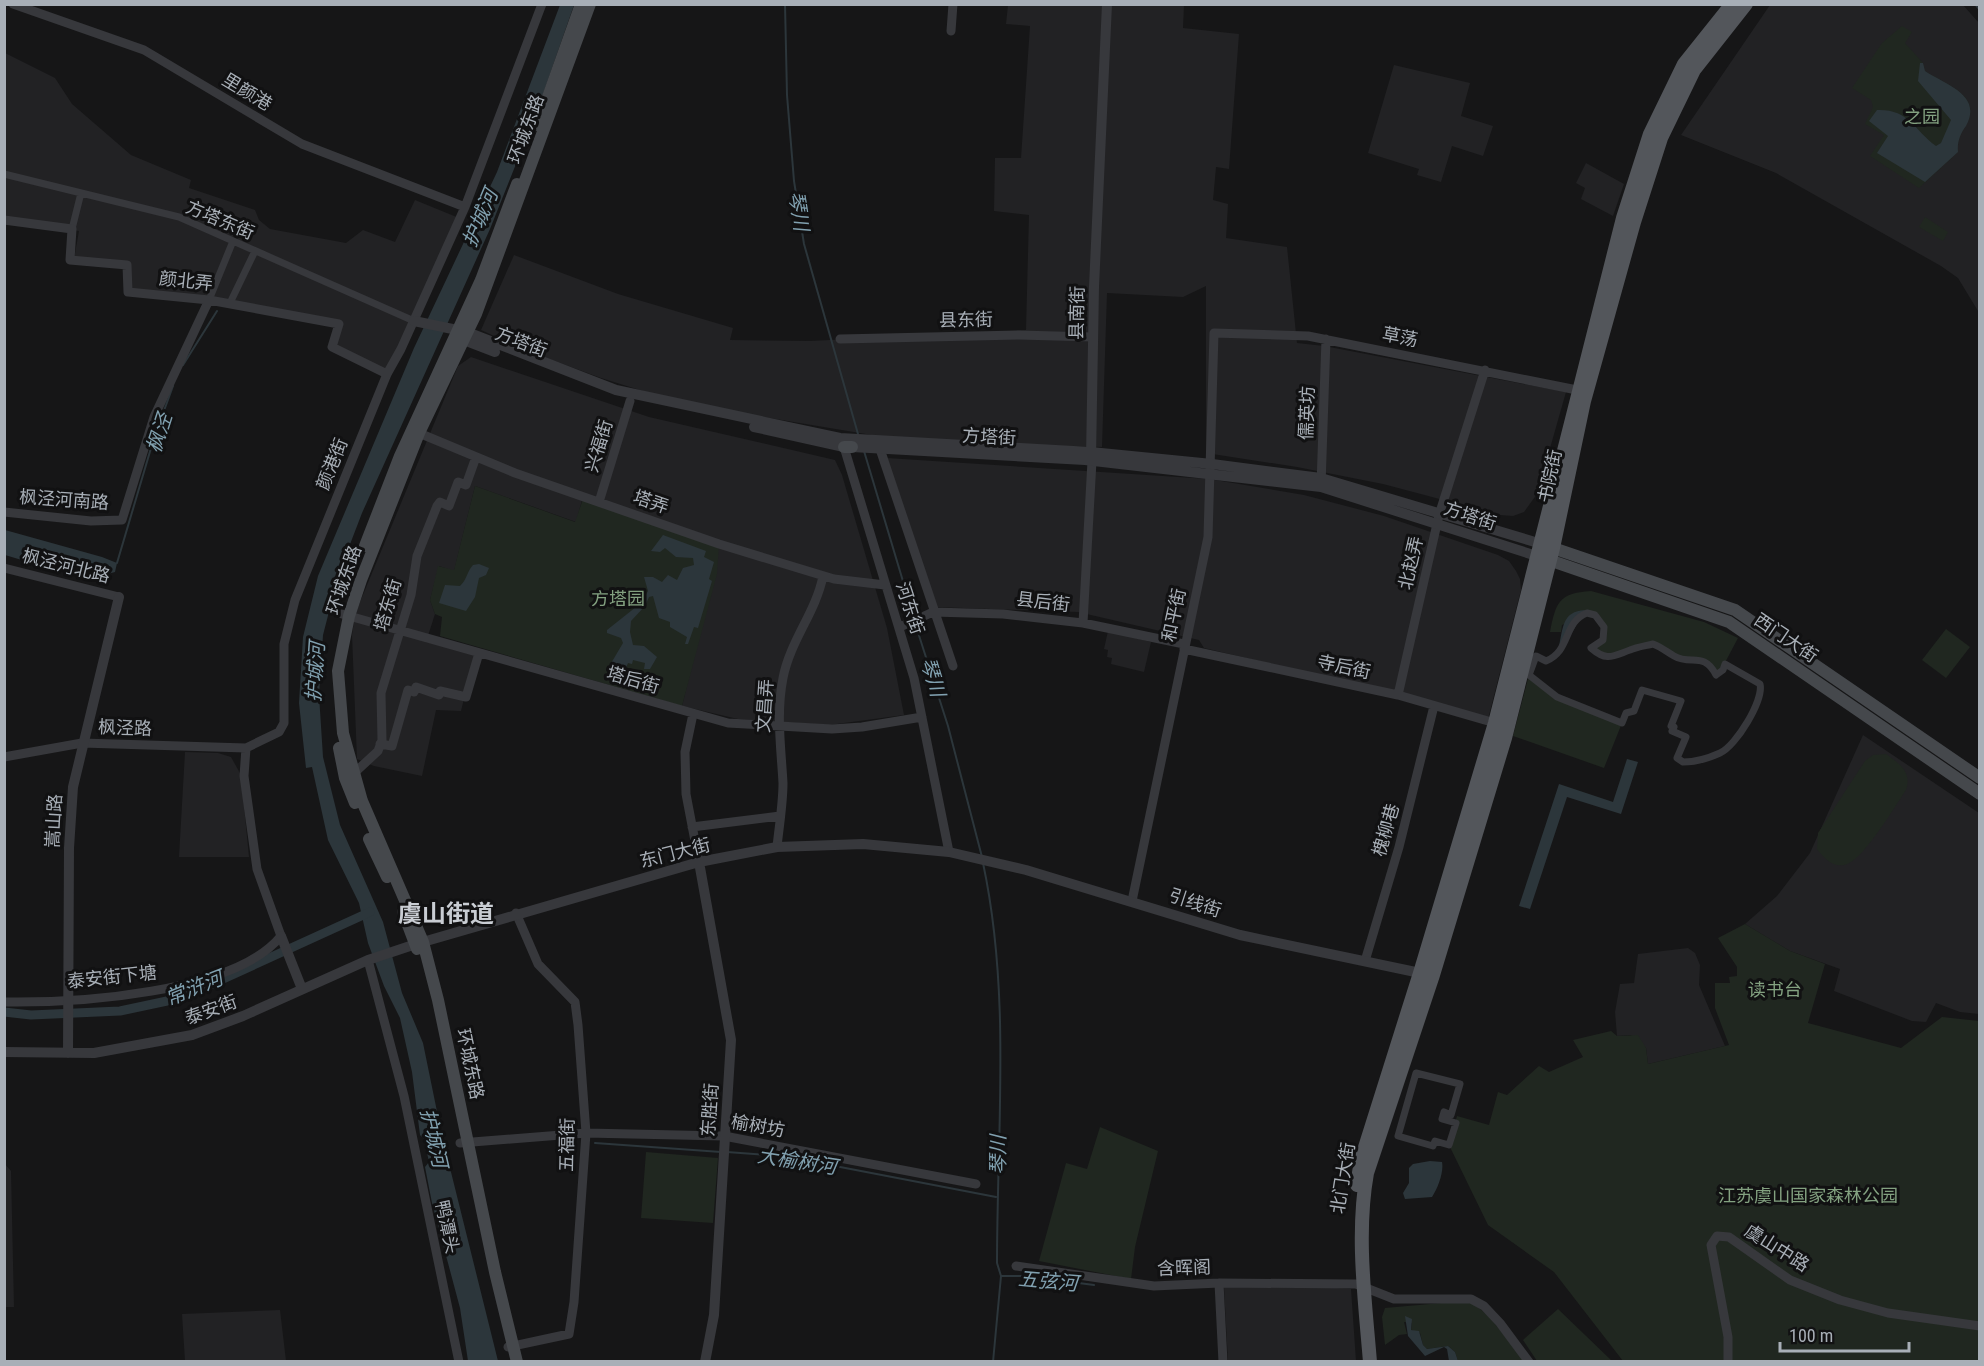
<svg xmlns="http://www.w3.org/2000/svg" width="1984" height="1366" font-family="'Roboto Condensed','Noto Sans SC',sans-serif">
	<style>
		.built { fill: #222224 }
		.green { fill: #202720 }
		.water { fill: #2c363b }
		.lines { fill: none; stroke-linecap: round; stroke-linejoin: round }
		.stream { stroke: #2c363b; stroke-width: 2 }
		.canal { stroke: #2c363b; stroke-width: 9 }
		.pedestrian { stroke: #37383c; stroke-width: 7 }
		.minor { stroke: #37383c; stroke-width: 9 }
		.tertiary { stroke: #37383c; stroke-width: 10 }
		.secondary { stroke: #45484c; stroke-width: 12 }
		.primary { stroke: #53565b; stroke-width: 14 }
		.labels { text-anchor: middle; stroke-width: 6; stroke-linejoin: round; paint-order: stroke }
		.street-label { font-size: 18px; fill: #a8afb7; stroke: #111112 }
		.park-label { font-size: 18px; fill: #83a180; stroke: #111112 }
		.water-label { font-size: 20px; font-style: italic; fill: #81a1b0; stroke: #111112 }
		.district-label { font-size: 24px; font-weight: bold; fill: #c9cdd3; stroke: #111112 }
	</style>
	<rect width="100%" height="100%" fill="#161617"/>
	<path class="built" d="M1008,5H1184L1183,28L1239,34L1229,169L1216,167L1213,200L1228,204L1226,238L1287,247L1297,343L1324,346L1566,392L1537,494L1524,512L1513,516L1500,515L1383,484L1297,467L1206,453V286L1183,297L1107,293L1102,447L914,442L685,404L601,378L525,350L481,330L514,255L618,294L733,328L730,340L810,341L1026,330L1029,215L994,211L995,158H1021L1030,26L1006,24Z
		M1770,5H1963L1979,23L1978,311L1958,278L1941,266L1776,173L1681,135Z
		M5,53L55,78L72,104L131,155L191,180L189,188L255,210L259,220L270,229L346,243L363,230L395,242L415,200L459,218L390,378L329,350L339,323L129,291V263L74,259L79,231L5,220Z
		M1394,65L1470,83L1461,116L1493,126L1483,156L1452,146L1441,182L1417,175L1419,169L1368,153Z
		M1586,163L1624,184L1613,216L1581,199L1585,188L1576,183Z
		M471,357L649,417L835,460L842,475L887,628L904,715L829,725L738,719L682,706L698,641L583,497L576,522L475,486L454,571L439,566L430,600L435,614L426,642L475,654L461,711L436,710L422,776L374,766L357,759L352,635L355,614L458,366Z
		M887,458L1209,479L1304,495L1384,516L1498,555L1509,561L1516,571L1520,579L1521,590L1487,723L1268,663L1204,648L1199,640L1078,612L935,607Z
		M1108,631L1151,642L1144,672L1111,664L1112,658L1107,657L1108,650L1104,649Z
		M1863,735L1979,813V1014L1960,1012L1936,1003L1926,1022L1912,1021L1834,991L1840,969L1790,951L1745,924L1777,896L1810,853Z
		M185,752L218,753L231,757L241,775L249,857H179Z
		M1688,948L1695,953L1700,965L1699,985L1725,1046L1648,1064L1646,1048L1631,1035L1617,1036L1615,1012L1620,984L1634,983L1638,954Z
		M4,1163L11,1171L14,1307H5Z
		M1275,1284L1351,1289L1356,1361H1228L1224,1287Z
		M280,1310L286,1361H185L182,1314Z"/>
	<path class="green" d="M1902,26L1912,32L1905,43L1923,63L1925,71C1946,85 1983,95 1966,125C1960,134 1957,142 1958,152L1919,188L1870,156L1884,135L1865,124L1873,107L1871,100L1852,88L1882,43Z
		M1925,217L1948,232L1943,241L1919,227Z
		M475,486L575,522L584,496L719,544L717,574L682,706L440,636L442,617L435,614L430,600L438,566L454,570Z
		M1591,591L1704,622L1738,638L1719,674L1712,667L1675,658L1653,644L1615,658L1591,648L1605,634L1590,612L1562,625L1561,632H1550C1556,603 1558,593 1591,591Z
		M1946,629L1970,647L1946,678L1922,660Z
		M1529,675L1554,693L1622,723L1604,768L1513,736Z
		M1886,754C1900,764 1912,772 1906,790C1895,806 1862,863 1844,865C1832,867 1824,858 1817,849L1818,833L1865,761L1873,755Z
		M1745,924L1790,951L1825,964L1808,1023L1901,1048L1942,1017L1979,1021V1361H1623L1554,1272L1488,1225L1449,1145L1457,1116L1489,1125L1498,1092L1507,1095L1539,1066L1549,1072L1583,1057L1573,1040L1611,1031L1617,1036L1638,1035L1646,1048L1648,1064L1729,1045L1715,1008V983H1730L1729,977L1737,976V967L1718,938Z
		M1100,1127L1158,1151L1135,1247L1131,1279L1039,1261L1066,1163L1087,1169Z
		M646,1152L718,1158L713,1223L641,1218Z
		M1464,1301C1486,1304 1510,1345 1524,1361H1458L1455,1352L1448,1346L1427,1349L1423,1345L1420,1333L1411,1330L1412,1323L1404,1322L1407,1334L1399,1335L1385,1345L1382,1317L1385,1308Z
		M1558,1309L1612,1361H1537L1523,1340Z"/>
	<path class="water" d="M560,5H574L536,114L490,229L362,513L339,573L323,635L319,695L323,757L340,825L383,922L402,993L423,1043L441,1131C437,1142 440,1157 449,1164L498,1361H468L460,1308L432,1203L425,1167L429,1162L424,1139L420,1135L412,1072L400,1018L384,986L368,943L359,903L328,840L312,767L306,768L299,703L303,637L318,576L414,348L497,172Z
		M1920,63H1923L1925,71C1946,85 1983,95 1966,126C1960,134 1957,142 1958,152L1925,182L1877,153L1888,136L1869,121L1877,110C1909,109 1913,129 1936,146L1941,143L1951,120L1918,81Z
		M5,530L102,557L117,563L115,572L104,575L36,558L30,557L25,561L5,555Z
		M663,535L706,551L704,557L714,562L709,579L712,581L698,628L694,627L688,644H685L687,637L670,627V622L659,618L653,596L649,597L645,606L631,621L630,632L633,645L644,646L657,657L650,669H644L645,663L633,660L632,664L628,663L626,668H621L618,677L611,681L608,678L610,665L623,643L621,638L607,633V630L641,603L648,591L644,577H653L662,582L668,575L677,580L683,568L694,565L693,558L676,557L665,548L660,552L651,551Z
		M479,564L489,568L486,575L479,578L475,597L466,611L439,603L445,585L460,586C467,580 467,571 473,565Z
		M1585,610L1566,643L1559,646C1563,629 1562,611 1585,610Z
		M1627,759L1638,762L1621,814L1567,797L1530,909L1519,906L1559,784L1613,802Z
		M1430,1161L1442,1162C1444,1172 1438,1188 1432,1197L1405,1199L1403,1193L1409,1183V1168L1413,1164Z
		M1405,1316L1412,1319L1411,1330L1419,1331L1423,1345L1427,1349L1448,1346L1455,1352L1458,1361H1449L1447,1349L1444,1347L1425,1356L1408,1336Z"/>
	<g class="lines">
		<path class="stream" d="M785,4L787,95L794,181L804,244L858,434
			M1975,4L1980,10
			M183,365L217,311
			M864,451L914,618
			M117,563L154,438L173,386
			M915,623L948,726L982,857
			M983,863C1011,994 997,1129 997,1263L1001,1276L993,1362
			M595,1143L721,1152
			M727,1152L783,1156L996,1197
			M1002,1276H1025L1094,1285"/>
		<path class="canal" d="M4,1012L31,1015L120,1011L167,1001L199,990L370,912"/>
		<path class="pedestrian" d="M4,174L179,217L414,321
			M72,229L81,193
			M209,300L233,241
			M230,303L255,251
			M1587,613L1595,615L1604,627L1603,640L1591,648C1607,662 1613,656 1630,650C1637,647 1645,646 1653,644C1661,647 1667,652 1674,656C1691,666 1704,651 1716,675L1723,670L1725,664L1760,684C1764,700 1736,746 1720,753C1709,758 1695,762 1683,762L1677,758L1686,737L1672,731L1674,727L1671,726L1681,701L1642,690L1634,711L1626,713L1622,723L1557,697L1529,675L1536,656L1546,661C1571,651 1563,622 1587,613Z
			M1416,1073L1460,1084L1451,1115L1444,1112L1442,1119L1456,1123L1449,1145L1435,1141L1433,1146L1398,1136Z"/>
		<path class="minor" d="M13,4L144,50L302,144L465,207
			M951,31L953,4
			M4,220L72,229L70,260L127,265L128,292L209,300L339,324L332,347L387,374
			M840,339L1019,335L1093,337
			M414,431L515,473L719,544L834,579L885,585
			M844,447L914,678L949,852
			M880,449L953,666
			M1321,485L1326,339
			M599,502L630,401
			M4,512L91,521L122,520L154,417L209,300
			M4,568L119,597
			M342,614L728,723L832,729L862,727L922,717
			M1083,623L1092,461
			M900,627L933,612L1003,614L1083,623L1184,644
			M1184,649L1398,695L1495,723
			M1398,695L1439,515L1485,370
			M693,714L685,752L686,794L699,862
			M380,744L392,746L408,690L414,692L416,687L439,695L440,691L466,697L479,653
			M4,757L82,743L246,748
			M351,776L378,751L382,740L381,693L411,595L417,556L437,506L440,502L449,506L458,482L466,485L476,457
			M692,827L780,816
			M777,847C779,827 783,804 783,783C781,747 776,714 783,678C790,641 816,612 823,576
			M1132,901L1208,537L1214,333L1308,336L1577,390
			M368,960L404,1096L459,1362
			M1365,961L1399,847L1434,706
			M4,1002C75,1003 234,994 281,936L257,869L244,776L246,748L279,732L284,723V644L295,600L387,374L401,349L465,207L542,4
			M460,1143L586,1133L724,1136L976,1184
			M1016,1266L1154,1286L1219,1283L1356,1284L1394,1299H1471L1484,1306L1500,1323L1529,1362
			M1219,1283L1223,1362
			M508,1347L569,1334L574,1302L586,1133L578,1025L575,1002L538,964L516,913
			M1728,1362V1337L1711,1245L1717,1236L1729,1237L1790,1280L1840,1300L1888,1313L1980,1326"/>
		<path class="tertiary" d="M414,321L467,332L616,390L840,438L1091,452L1212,464L1321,478L1545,545
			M456,337L495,352
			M754,427L844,447
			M852,447L1085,460L1321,487L1543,558
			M1091,457L1094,287L1107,4
			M699,862L731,1040L714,1315L705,1362
			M281,936L302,989
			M4,1052L94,1053L192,1035L243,1016L368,960L416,944L699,862L777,847L863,844L949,852L1026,870L1240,935L1425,974
			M68,1053L69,848L73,787L119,597"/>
		<path class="secondary" d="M538,125L581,4
			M844,447H852
			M365,546L400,456L481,280L517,184
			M1553,548L1735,610L1980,778
			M1549,560L1729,622L1980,794
			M339,748L345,778L355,803
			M369,839L387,877
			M403,912L417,949
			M517,1362L495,1272L438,1000L423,942L362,801L343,733L338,671L349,616L361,580L419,433L476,314L590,4"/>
		<path class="primary" d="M1357,1185L1361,1160L1420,973L1495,723L1623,218L1650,134L1684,64L1732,4
			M1370,1362C1365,1300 1356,1234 1367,1173L1433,975L1505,738L1553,548L1584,401L1634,222L1661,138L1694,70L1746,4"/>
	</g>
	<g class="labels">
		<g class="street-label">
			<text transform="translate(247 92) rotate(31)" y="6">里颜港</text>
			<text transform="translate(526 129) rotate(-70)" y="6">环城东路</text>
			<text transform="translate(220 220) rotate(23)" y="6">方塔东街</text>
			<text transform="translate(186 281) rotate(6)" y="6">颜北弄</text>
			<text transform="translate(1077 313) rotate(-89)" y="6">县南街</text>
			<text transform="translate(966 320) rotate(-1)" y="6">县东街</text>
			<text transform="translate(1400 337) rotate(11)" y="6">草荡</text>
			<text transform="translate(521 342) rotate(21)" y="6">方塔街</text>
			<text transform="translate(1307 413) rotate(-88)" y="6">儒英坊</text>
			<text transform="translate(989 437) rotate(3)" y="6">方塔街</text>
			<text transform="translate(599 446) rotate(-73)" y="6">兴福街</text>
			<text transform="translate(332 464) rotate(-68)" y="6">颜港街</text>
			<text transform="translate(1550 476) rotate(-78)" y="6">书院街</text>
			<text transform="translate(64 500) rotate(4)" y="6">枫泾河南路</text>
			<text transform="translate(651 502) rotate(19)" y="6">塔弄</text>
			<text transform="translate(1470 516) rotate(18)" y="6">方塔街</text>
			<text transform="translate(1411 563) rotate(-77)" y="6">北赵弄</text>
			<text transform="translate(66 566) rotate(14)" y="6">枫泾河北路</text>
			<text transform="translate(344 580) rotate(-71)" y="6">环城东路</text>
			<text transform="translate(1043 602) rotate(7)" y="6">县后街</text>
			<text transform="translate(388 605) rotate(-74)" y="6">塔东街</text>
			<text transform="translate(910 608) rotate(72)" y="6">河东街</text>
			<text transform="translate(1174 615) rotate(-78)" y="6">和平街</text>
			<text transform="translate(1786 638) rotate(34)" y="6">西门大街</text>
			<text transform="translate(1344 667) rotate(12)" y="6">寺后街</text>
			<text transform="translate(633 680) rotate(16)" y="6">塔后街</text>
			<text transform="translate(765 706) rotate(-86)" y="6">文昌弄</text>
			<text transform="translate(125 728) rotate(2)" y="6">枫泾路</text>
			<text transform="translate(54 821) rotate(-87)" y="6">嵩山路</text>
			<text transform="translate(1386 830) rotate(-74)" y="6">槐柳巷</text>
			<text transform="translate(675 853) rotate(-14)" y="6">东门大街</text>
			<text transform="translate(1195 903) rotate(18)" y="6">引线街</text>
			<text transform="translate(112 977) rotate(-6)" y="6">泰安街下塘</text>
			<text transform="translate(211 1010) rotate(-20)" y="6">泰安街</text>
			<text transform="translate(470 1064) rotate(78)" y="6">环城东路</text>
			<text transform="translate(710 1110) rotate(-86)" y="6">东胜街</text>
			<text transform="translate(758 1126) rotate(10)" y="6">榆树坊</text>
			<text transform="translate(567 1145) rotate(-89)" y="6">五福街</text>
			<text transform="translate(1343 1178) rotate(-81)" y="6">北门大街</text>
			<text transform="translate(447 1227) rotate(78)" y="6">鸭潭头</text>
			<text transform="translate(1777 1248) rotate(32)" y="6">虞山中路</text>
			<text transform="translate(1184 1268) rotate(-2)" y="6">含晖阁</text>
		</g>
		<g class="park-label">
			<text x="1922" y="123">之园</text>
			<text x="618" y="605">方塔园</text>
			<text x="1775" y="996">读书台</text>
			<text x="1808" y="1202">江苏虞山国家森林公园</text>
		</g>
		<g class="water-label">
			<text transform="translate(799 211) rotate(81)" y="7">琴川</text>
			<text transform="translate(480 218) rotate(-67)" y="7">护城河</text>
			<text transform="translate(159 433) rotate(-72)" y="7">枫泾</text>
			<text transform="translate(315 672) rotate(-86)" y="7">护城河</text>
			<text transform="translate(933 677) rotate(73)" y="7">琴川</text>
			<text transform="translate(194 988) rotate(-22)" y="7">常浒河</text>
			<text transform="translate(434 1138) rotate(77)" y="7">护城河</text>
			<text transform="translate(998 1155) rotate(-90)" y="7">琴川</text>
			<text transform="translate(797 1161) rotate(9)" y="7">大榆树河</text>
			<text transform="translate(1048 1281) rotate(5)" y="7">五弦河</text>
		</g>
		<g class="district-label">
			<text x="446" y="922">虞山街道</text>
		</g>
	</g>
	<rect width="1984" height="1366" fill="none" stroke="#a8afb7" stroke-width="12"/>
	<path d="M1780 1342v9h129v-9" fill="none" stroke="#a8afb7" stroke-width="3"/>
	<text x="1789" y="1342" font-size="18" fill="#a8afb7" stroke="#111112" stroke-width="4.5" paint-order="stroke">100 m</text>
</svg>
